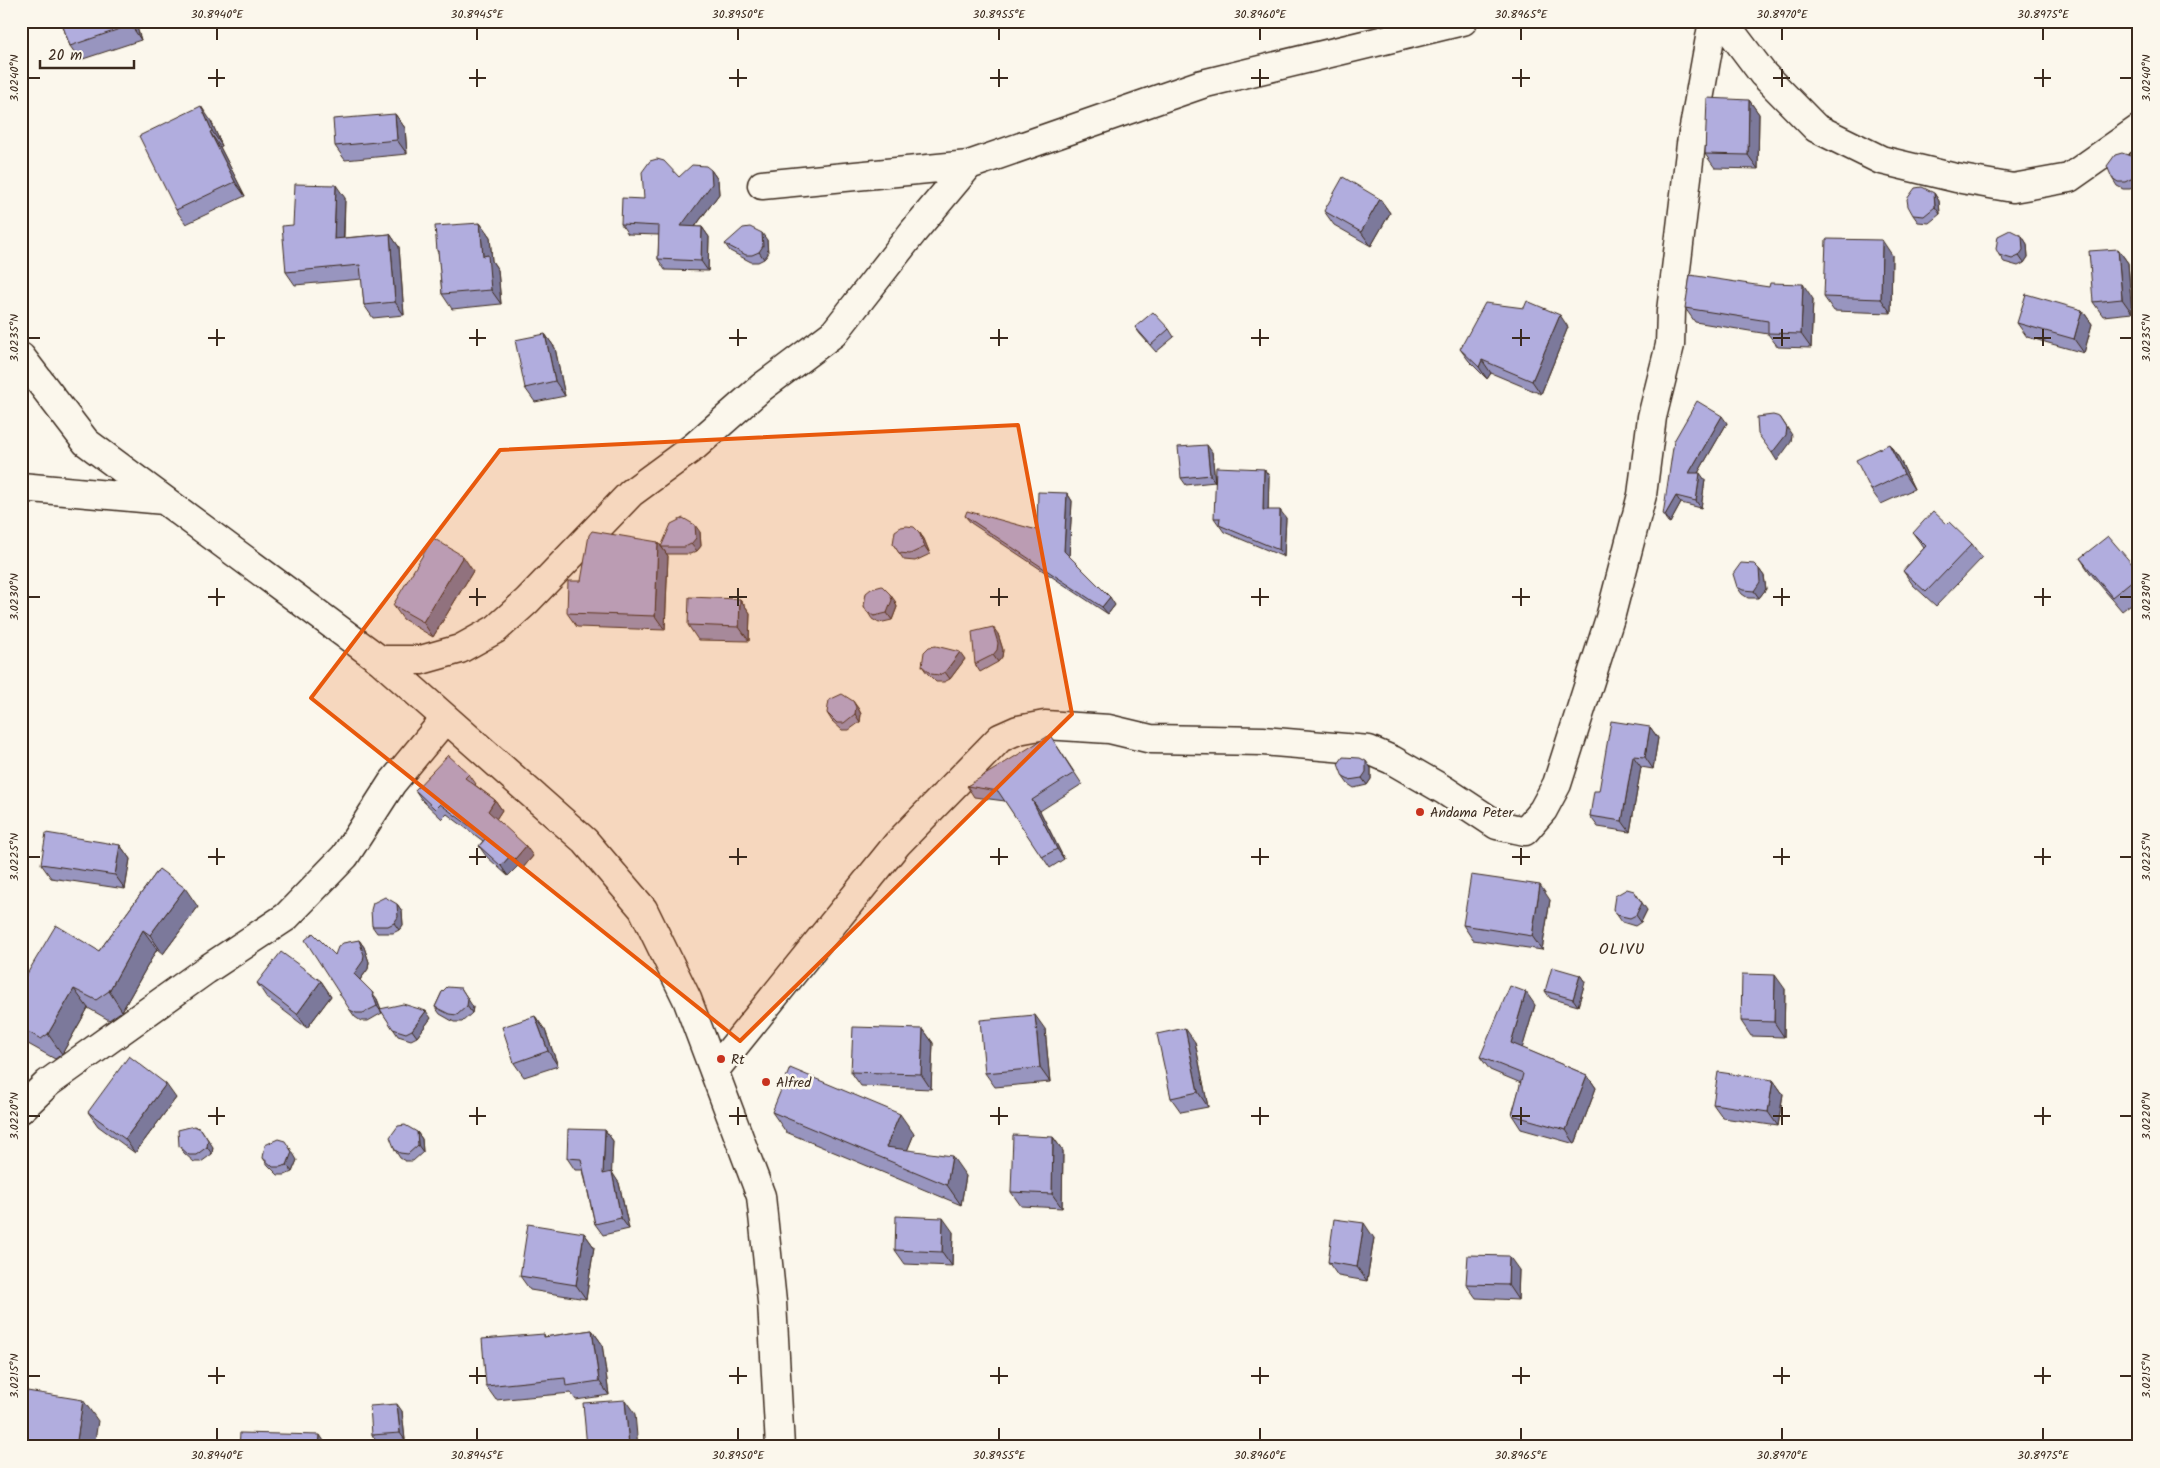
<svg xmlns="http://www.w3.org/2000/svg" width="2160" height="1468" font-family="Kalam,sans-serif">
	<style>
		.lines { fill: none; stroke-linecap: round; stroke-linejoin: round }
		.minor-casing { stroke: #3b2a1e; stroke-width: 31 }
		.minor { stroke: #fbf7ec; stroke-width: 28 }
		.wall { fill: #9895bf; stroke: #3b2a1e }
		.shaded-wall { fill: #7c799b; stroke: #3b2a1e }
		.building { fill: #b1adde; stroke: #3b2a1e }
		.marked { fill: #e8590c; fill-opacity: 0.2; stroke: #e8590c; stroke-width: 4; stroke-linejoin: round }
		.ticks { fill: none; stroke: #3b2a1e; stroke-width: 2 }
		.poi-dot { fill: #c8321e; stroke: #fbf7ec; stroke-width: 2 }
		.labels { text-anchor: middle; stroke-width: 5; stroke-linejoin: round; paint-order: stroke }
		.poi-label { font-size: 14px; fill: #3b2a1e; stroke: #fbf7ec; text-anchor: start }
		.quarter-label { font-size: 16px; letter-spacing: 1px; fill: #3b2a1e; stroke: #fbf7ec }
		.neatline { fill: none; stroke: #3b2a1e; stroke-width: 2 }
		.ticks-label { font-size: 12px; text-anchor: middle; fill: #3b2a1e }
	</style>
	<rect width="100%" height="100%" fill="#fbf7ec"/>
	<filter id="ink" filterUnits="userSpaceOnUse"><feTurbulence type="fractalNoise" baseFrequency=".02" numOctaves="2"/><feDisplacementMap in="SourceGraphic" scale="10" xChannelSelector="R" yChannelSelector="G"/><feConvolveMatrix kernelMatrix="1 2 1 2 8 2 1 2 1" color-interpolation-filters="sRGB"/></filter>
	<g filter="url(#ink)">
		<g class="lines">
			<g class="minor-casing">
				<path id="minor" d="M1723,21L1763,74L1816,128L1881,160L1956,178L2013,188L2069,178L2139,129
					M762,185L969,165L1202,84L1463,21
					M21,357L86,442L380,660L585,841L643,909L687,999L761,1196L772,1302L780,1447
					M21,487L164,500
					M380,660H421L460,649L496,629L527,601L631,493L695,446L762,387L834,333L913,232L969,165
					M714,1071L897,844L1000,738L1018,730L1045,725L1109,729L1151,739L1263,741L1369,750L1392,760L1444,790L1497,825L1525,831L1543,810L1557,784L1610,618L1642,495L1652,417L1670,345L1671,311L1691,144L1713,21
					M21,1109L48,1083L206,970L286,917L345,856L392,783L445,719"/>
			</g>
			<use href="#minor" class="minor"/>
		</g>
		<path class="wall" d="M61,21H135L141,40L80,60L70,46Z
			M539,21H590V27L542,25Z
			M1749,100L1759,114L1758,169L1715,168L1705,154Z
			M395,114L405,128L407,154L345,160L335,146Z
			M211,121L222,146L220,147L245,196L186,224L176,210Z
			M2139,159V185L2130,189H2123L2117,186L2112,178Z
			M711,170L718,180L719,194L695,227H702L709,237L708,271L665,270L658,259L659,235L628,234L621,224L644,199L679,177Z
			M1934,193L1939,201L1940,214L1929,223L1918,222L1913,215Z
			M345,198L344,238L390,234L399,247L404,315L373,318L364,305L362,279L295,285L286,272L293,225Z
			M1380,199L1390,213L1371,246L1334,225L1324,211Z
			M480,223L490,237L492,261L498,270L501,304L452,309L442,294L439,254L437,251Z
			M2022,236L2027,244L2028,257L2024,263L2018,266L2004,262L1999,255Z
			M767,240L768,254L764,259L758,262H751L730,251L725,244Z
			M2118,249L2128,263L2132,313L2103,316L2093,302Z
			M1892,255L1891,313L1834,311L1824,297Z
			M1813,299L1811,348L1778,347L1768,334L1695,322L1685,308Z
			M2082,310L2092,324L2084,353L2027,337L2017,323Z
			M1135,327L1169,329L1174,337L1156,352L1140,334Z
			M1568,327L1541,394L1491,373L1487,379L1469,361L1460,349Z
			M545,334L555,348L565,396L535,402L525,388Z
			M1727,423L1698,473L1705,480L1701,508L1681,503L1670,523L1668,522L1663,515Z
			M1889,444L1899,458L1914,489L1881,504L1871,490Z
			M1212,452L1215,482L1186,485L1181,478Z
			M1264,469L1269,476L1268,510L1286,518L1284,557L1224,532L1214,518Z
			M1067,493L1072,501L1069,557L1115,605L1108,614L971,523L965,516L1037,530Z
			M1947,524L1972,544L1982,558L1936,606L1913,585L1903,571L1924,548L1913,533Z
			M700,532L701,546L697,551L690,554H666L661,547Z
			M919,532L924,539L930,554L915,561L904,560L893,544Z
			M658,542L668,556L665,630L577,627L567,613L581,581Z
			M2080,558L2139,572V598L2122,611L2090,573Z
			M1759,569L1764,576L1766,589L1759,598H1748L1742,594L1737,587Z
			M473,571L433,637L403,619L393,605Z
			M740,599L750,613L749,641L698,640L688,625Z
			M895,601L897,607L892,620L879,623L872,619L864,606Z
			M998,634L1003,650L1002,657L998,662L980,672L975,664Z
			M965,659L950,679L944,682H936L927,673L922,666Z
			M858,708L861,714L860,722L849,730H842L832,721L827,713Z
			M1650,727L1658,738L1653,769L1641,767L1630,832L1598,827L1590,816L1599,791Z
			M1057,746L1082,784L1040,811L1064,859L1050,868L1005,801L974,797L967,786Z
			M1371,768V779L1367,785L1354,788L1348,784L1343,777Z
			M469,774L476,784L475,785L495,800L502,810L496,819L533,856L522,869L518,866L508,876L486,856L479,846L483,841L447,814L442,819L422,800L415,790Z
			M120,845L130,859L125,889L51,878L41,864Z
			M159,869L198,907L163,954L157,949L122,1011L109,1020L88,1008L62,1054L55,1059L21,1040V984L99,951Z
			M1550,900L1542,950L1473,940L1463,925Z
			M397,904L402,911L403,925L399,930L393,933H377L372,926Z
			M1613,909L1647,910L1641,922L1635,926L1622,922Z
			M359,940L364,947L369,962L368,969L360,980L377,999L381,1009L431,1018L417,1037L411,1040L398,1036L381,1010L382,1013L368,1021H361L355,1017L350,1010L335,955Z
			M1580,975L1585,982L1578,1006L1550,998L1545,991Z
			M321,981L331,996L307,1028L267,998L257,983Z
			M1785,989L1784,1037L1751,1036L1741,1021Z
			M442,992L473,1007L472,1013L462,1022H454L440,1014L435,1007Z
			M1535,1005L1522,1048L1587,1075L1596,1088L1575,1144L1521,1129L1512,1115L1521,1083L1490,1070L1480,1057Z
			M535,1016L545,1030L558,1066L524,1077L514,1063Z
			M923,1029L933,1043L931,1089L861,1086L851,1072Z
			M1045,1029L1050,1082L995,1087L985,1073Z
			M1195,1042L1208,1107L1181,1112L1171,1098Z
			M1773,1080L1783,1094L1778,1126L1723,1118L1713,1104Z
			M176,1098L135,1153L98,1126L88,1112Z
			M772,1112L914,1134L907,1150L966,1176L961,1205L786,1132Z
			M605,1130L613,1141L611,1172L619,1183L629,1229L603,1235L595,1224L583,1170H575L567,1158Z
			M417,1132L422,1139L423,1152L413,1161H405L400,1158L395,1150Z
			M1053,1137L1063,1151L1062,1208L1021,1206L1011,1192Z
			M179,1146L213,1147L212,1154L201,1162H194L184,1153Z
			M263,1158L297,1160L292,1172L285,1175H278L268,1165Z
			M953,1232L952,1266L905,1264L895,1250Z
			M584,1233L594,1247L586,1299L530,1290L520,1276Z
			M1374,1238L1367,1281L1338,1276L1328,1262Z
			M1519,1270L1518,1300L1476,1298L1466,1284Z
			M592,1330L602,1344L609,1395L576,1400L571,1393L496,1400L486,1386L544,1334L545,1337Z
			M402,1411L405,1440L377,1442L372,1435Z"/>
		<path class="shaded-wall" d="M129,21H135L141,40L131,25Z
			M586,21H590V27Z
			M1749,100L1759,114L1758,169L1748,155Z
			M201,106L211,121L222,146L212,131Z
			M395,114L405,128L407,154L397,140Z
			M210,132L220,147L245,196L235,182Z
			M711,170L718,180L719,194L688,236L681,226Z
			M336,185L345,198L343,252L334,239Z
			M1934,193L1939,201L1940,214L1935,207Z
			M1380,199L1390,213L1371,246L1361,232Z
			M480,223L490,237L492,261L498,270L501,304L491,290L483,256Z
			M702,227L709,237L708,271L701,261Z
			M762,233L767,240L768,254L764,259L759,252Z
			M390,234L399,247L404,315L395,302Z
			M2022,236L2027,244L2028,257L2024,263L2019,256Z
			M1882,240L1892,255L1891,313L1881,299Z
			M2118,249L2128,263L2132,313L2122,299Z
			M1803,284L1813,299L1811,348L1801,334Z
			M2082,310L2092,324L2084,353L2074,339Z
			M1560,315L1568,327L1541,394L1532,381Z
			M545,334L555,348L565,396L555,381Z
			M1482,360L1491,373L1487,379L1479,367Z
			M1722,416L1727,423L1694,480L1689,473Z
			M1780,417L1792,435L1791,442L1777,461L1772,453Z
			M1889,444L1899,458L1914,489L1904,474Z
			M1207,445L1212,452L1215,482L1210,475Z
			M1264,469L1269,476L1268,517L1263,510Z
			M1700,473L1705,480L1701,508L1696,501Z
			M1067,493L1072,501L1069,559L1064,551Z
			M1676,496L1681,503L1670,523L1665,515Z
			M1280,510L1286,518L1284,557L1279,550Z
			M695,525L700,532L701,546L697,551L691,544Z
			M919,532L924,539L930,554L925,547Z
			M658,542L668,556L665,630L655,616Z
			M463,556L473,571L433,637L423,622Z
			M1759,569L1764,576L1766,589L1759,598L1754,591Z
			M890,594L895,601L897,607L892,620L887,613Z
			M1110,597L1115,605L1108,614L1102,607Z
			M740,599L750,613L749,641L739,627Z
			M993,627L998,634L1003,650L1002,657L998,662L993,655Z
			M960,652L965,659L950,679L945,672Z
			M853,701L858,708L861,714L860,722L855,714Z
			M1650,727L1658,738L1653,769L1645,757Z
			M1633,756L1641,767L1630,832L1622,821Z
			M1366,761L1371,768V779L1367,785L1362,778Z
			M495,800L502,810L495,821L488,811Z
			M1032,800L1040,811L1064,859L1057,849Z
			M120,845L130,859L125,889L115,875Z
			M526,846L533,856L522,869L515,859Z
			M510,856L518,866L508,876L501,866Z
			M1540,885L1550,900L1542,950L1532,936Z
			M185,888L198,907L163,954L150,935Z
			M1634,891L1647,910L1641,922L1636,915Z
			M397,904L402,911L403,925L399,930L394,923Z
			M143,930L157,949L122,1011L109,991Z
			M359,940L364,947L369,962L368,969L359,981L354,974Z
			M1580,975L1585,982L1578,1006L1573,999Z
			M1775,975L1785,989L1784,1037L1774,1022Z
			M321,981L331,996L307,1028L297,1014Z
			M461,988L473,1007L472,1013L467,1006Z
			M74,989L88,1008L62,1054L48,1034Z
			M372,992L377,999L382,1013L377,1006Z
			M1526,992L1535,1005L1520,1056L1511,1043Z
			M426,1011L431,1018L417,1037L412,1030Z
			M1035,1015L1045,1029L1050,1082L1040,1068Z
			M535,1016L545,1030L558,1066L548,1051Z
			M1185,1028L1195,1042L1208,1107L1198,1092Z
			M923,1029L933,1043L931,1089L921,1074Z
			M1587,1075L1596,1088L1575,1144L1566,1130Z
			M1773,1080L1783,1094L1778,1126L1768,1112Z
			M166,1084L176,1098L135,1153L125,1139Z
			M900,1114L914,1134L901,1166L886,1147Z
			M201,1129L213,1147L212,1154L207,1147Z
			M605,1130L613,1141L611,1185L603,1174Z
			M417,1132L422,1139L423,1152L418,1145Z
			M1053,1137L1063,1151L1062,1208L1052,1194Z
			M290,1148L297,1160L292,1172L287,1165Z
			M952,1156L966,1176L961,1205L947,1185Z
			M612,1172L619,1183L629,1229L621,1218Z
			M943,1218L953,1232L952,1266L942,1252Z
			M1364,1223L1374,1238L1367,1281L1357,1267Z
			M584,1233L594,1247L586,1299L576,1285Z
			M1509,1256L1519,1270L1518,1300L1508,1285Z
			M592,1330L602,1344L609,1395L599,1381Z
			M83,1400L98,1421L94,1447H76Z
			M625,1400L635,1414L638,1447H629Z
			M397,1404L402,1411L405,1440L400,1433Z
			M320,1435L328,1447H319Z"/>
		<path class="building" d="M61,21H129L131,25L70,46Z
			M1707,98L1749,100L1748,155L1705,154Z
			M201,106L212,131L210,132L235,182L176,210L139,136Z
			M395,114L397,140L335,146L333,119Z
			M2122,153L2139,159V175L2125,182H2118L2112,178L2107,166L2115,155Z
			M657,159L664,161L679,177L692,165L706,166L711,170L712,184L681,226L702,227L701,261L658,259L659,226L621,224L622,198L644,199L642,172L650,161Z
			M1343,177L1380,199L1361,232L1324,211Z
			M295,184L336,185L334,239L390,234L395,302L364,305L360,265L286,272L282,226L293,225Z
			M1922,187L1934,193L1935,207L1924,216L1913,215L1908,206L1907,199L1915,188Z
			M480,223L483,256L488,255L491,290L442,294L438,251H437L435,226Z
			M750,227L762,233L763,246L759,252L752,255H746L725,244L743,228Z
			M2010,230L2022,236L2023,250L2019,256L2012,259L1999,255L1996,249L1998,236Z
			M1826,239L1882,240L1881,299L1824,297Z
			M2118,249L2122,299L2093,302L2089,251Z
			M1690,275L1769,287L1770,283L1803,284L1801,334L1768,333V321L1685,308Z
			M2026,294L2082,310L2074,339L2017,323Z
			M1527,301L1560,315L1532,381L1482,360L1479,367L1460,349L1485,303L1524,308Z
			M1153,312L1169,329L1151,345L1135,327Z
			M545,334L555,381L525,388L515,340Z
			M1697,401L1722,416L1689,473H1700L1696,501L1676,496L1665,515H1663L1674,441Z
			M1773,415L1780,417L1787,428L1786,435L1772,453L1758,434L1757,417Z
			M1889,444L1904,474L1871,490L1856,460Z
			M1207,445L1210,475L1181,478L1178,447Z
			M1216,467L1264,469L1263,510H1280L1279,550L1219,525L1220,518H1214Z
			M1038,492L1067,493L1064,551L1110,597L1102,607L965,516L967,511L1037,530Z
			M1933,511L1947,524L1949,522L1972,544L1926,592L1903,571L1926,546L1913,533Z
			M683,518L695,525L696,538L691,544L685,547H661L671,524Z
			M907,526L914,527L919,532L925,547L910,554L899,553L893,544L895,531L901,527Z
			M592,531L658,542L655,616L567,613L568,581H581L589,535Z
			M2108,536L2139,572V575L2112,597L2080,558Z
			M433,538L463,556L423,622L393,605Z
			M1741,563L1754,564L1759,569L1760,582L1754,591L1743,590L1737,587L1733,574Z
			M882,586L890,594L892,600L887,613L874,616L867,612L864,606L866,593L871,589Z
			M689,597L740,599L739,627L688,625Z
			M993,627L998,643L997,650L993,655L975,664L972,632Z
			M936,646L960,652L945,672L939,675L931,674L922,666L924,652L929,647Z
			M842,694L853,701L856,707L855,714L844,723H837L827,713L829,700Z
			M1611,721L1650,727L1645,757L1633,756L1622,821L1590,816L1594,791H1599Z
			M1050,735L1074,773L1032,800L1057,849L1042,857L998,791L967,786Z
			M448,755L469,774L465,778L495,800L488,811L526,846L515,859L510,856L501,866L479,846L486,838L440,804L435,809L415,790Z
			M1343,757L1360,758L1366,761V772L1362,778L1349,780L1343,777L1338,764Z
			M46,833L120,845L115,875L41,864Z
			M159,869L185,888L150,935L143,930L109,991L96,1000L74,989L48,1034L41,1039L21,1028V984L56,925L99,951Z
			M1471,875L1540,885L1532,936L1463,925Z
			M1627,889L1634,891L1642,903L1636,915L1630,918L1617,915L1613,909L1615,896Z
			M385,897L397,904L398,917L394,923L388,926H372L371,910L373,903Z
			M313,933L335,955L338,947L343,943L359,940L364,955L363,961L354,974L372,992L377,1006L363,1013H356L350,1010L305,940Z
			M281,952L321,981L297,1014L257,983Z
			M1552,967L1580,975L1573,999L1545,991Z
			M1742,974L1775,975L1774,1022L1741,1021Z
			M1510,986L1526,992L1511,1043L1587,1075L1566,1130L1512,1115L1523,1074L1480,1057Z
			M447,987L461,988L468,999L467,1006L457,1015L449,1014L435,1007L442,992Z
			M403,1004L426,1011L412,1030L406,1033L393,1029L380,1009Z
			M1035,1015L1040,1068L985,1073L980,1020Z
			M535,1016L548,1051L514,1063L502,1027Z
			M853,1027L923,1029L921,1074L851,1072Z
			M1185,1028L1198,1092L1171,1098L1157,1034Z
			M129,1056L166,1084L125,1139L88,1112Z
			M790,1068L900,1114L886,1147L952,1156L947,1185L772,1112Z
			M1718,1072L1773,1080L1768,1112L1713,1104Z
			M405,1125L417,1132L418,1145L408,1154L400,1153L395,1150L390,1137L398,1126Z
			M194,1126L201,1129L208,1140L207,1147L196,1155H189L179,1146L178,1130Z
			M568,1129L605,1130L603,1174L612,1172L621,1218L595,1224L581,1159L567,1158Z
			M1013,1135L1053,1137L1052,1194L1011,1192Z
			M278,1139L285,1141L292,1152L287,1165L280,1167H273L263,1158L265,1145Z
			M896,1216L943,1218L942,1252L895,1250Z
			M1334,1219L1364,1223L1357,1267L1328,1262Z
			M528,1224L584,1233L576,1285L520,1276Z
			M1468,1255L1509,1256L1508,1285L1466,1284Z
			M592,1330L599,1381L566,1386L565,1378L486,1386L482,1339L544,1334V1337Z
			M21,1390L83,1400L76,1447H21Z
			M625,1400L629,1447H587L583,1403Z
			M397,1404L400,1433L372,1435L370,1406Z
			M240,1433L320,1435L319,1447H239Z"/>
	</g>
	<path class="marked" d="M1018,425L1072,714L740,1041L311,698L500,450Z"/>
	<path class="ticks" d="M217,28V40M477,28V40M738,28V40M999,28V40M1260,28V40M1521,28V40M1782,28V40M2043,28V40M217,69V87M477,69V87M738,69V87M999,69V87M1260,69V87M1521,69V87M1782,69V87M2043,69V87M28,78H40M208,78H225M469,78H486M729,78H747M990,78H1008M1251,78H1269M1512,78H1530M1773,78H1790M2034,78H2051M2120,78H2132M217,329V346M477,329V346M738,329V346M999,329V346M1260,329V346M1521,329V346M1782,329V346M2043,329V346M28,338H40M208,338H225M469,338H486M729,338H747M990,338H1008M1251,338H1269M1512,338H1530M1773,338H1790M2034,338H2051M2120,338H2132M217,588V606M477,588V606M738,588V606M999,588V606M1260,588V606M1521,588V606M1782,588V606M2043,588V606M28,597H40M208,597H225M469,597H486M729,597H747M990,597H1008M1251,597H1269M1512,597H1530M1773,597H1790M2034,597H2051M2120,597H2132M217,848V865M477,848V865M738,848V865M999,848V865M1260,848V865M1521,848V865M1782,848V865M2043,848V865M28,857H40M208,857H225M469,857H486M729,857H747M990,857H1008M1251,857H1269M1512,857H1530M1773,857H1790M2034,857H2051M2120,857H2132M217,1107V1125M477,1107V1125M738,1107V1125M999,1107V1125M1260,1107V1125M1521,1107V1125M1782,1107V1125M2043,1107V1125M28,1116H40M208,1116H225M469,1116H486M729,1116H747M990,1116H1008M1251,1116H1269M1512,1116H1530M1773,1116H1790M2034,1116H2051M2120,1116H2132M217,1367V1384M477,1367V1384M738,1367V1384M999,1367V1384M1260,1367V1384M1521,1367V1384M1782,1367V1384M2043,1367V1384M28,1376H40M208,1376H225M469,1376H486M729,1376H747M990,1376H1008M1251,1376H1269M1512,1376H1530M1773,1376H1790M2034,1376H2051M2120,1376H2132M217,1428V1440M477,1428V1440M738,1428V1440M999,1428V1440M1260,1428V1440M1521,1428V1440M1782,1428V1440M2043,1428V1440"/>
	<g class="poi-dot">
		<circle cx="1420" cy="812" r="5"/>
		<circle cx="721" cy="1059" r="5"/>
		<circle cx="766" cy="1082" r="5"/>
	</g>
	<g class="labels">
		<g class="poi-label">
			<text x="1430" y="817">Andama Peter</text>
			<text x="731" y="1064">Rt</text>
			<text x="776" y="1087">Alfred</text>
		</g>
		<g class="quarter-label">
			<text x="1622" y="954">OLIVU</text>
		</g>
	</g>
	<rect width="2160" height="1468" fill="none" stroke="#fbf7ec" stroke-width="55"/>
	<path d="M40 60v8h94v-8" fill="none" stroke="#3b2a1e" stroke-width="2.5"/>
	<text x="48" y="60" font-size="15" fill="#3b2a1e" stroke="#fbf7ec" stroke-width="4" paint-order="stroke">20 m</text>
	<rect x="28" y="28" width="2104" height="1412" class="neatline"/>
	<g class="ticks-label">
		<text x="217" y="18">30.8940°E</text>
		<text x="477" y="18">30.8945°E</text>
		<text x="738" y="18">30.8950°E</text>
		<text x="999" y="18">30.8955°E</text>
		<text x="1260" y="18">30.8960°E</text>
		<text x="1521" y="18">30.8965°E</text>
		<text x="1782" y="18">30.8970°E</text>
		<text x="2043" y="18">30.8975°E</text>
		<text transform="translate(14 78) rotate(-90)" y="4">3.0240°N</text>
		<text transform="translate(2146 78) rotate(-90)" y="4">3.0240°N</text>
		<text transform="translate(14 338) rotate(-90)" y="4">3.0235°N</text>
		<text transform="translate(2146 338) rotate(-90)" y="4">3.0235°N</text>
		<text transform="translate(14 597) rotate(-90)" y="4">3.0230°N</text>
		<text transform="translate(2146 597) rotate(-90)" y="4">3.0230°N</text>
		<text transform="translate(14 857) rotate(-90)" y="4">3.0225°N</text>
		<text transform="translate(2146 857) rotate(-90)" y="4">3.0225°N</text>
		<text transform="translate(14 1116) rotate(-90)" y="4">3.0220°N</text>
		<text transform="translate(2146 1116) rotate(-90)" y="4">3.0220°N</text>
		<text transform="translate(14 1376) rotate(-90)" y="4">3.0215°N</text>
		<text transform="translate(2146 1376) rotate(-90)" y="4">3.0215°N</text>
		<text x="217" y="1459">30.8940°E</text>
		<text x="477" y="1459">30.8945°E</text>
		<text x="738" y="1459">30.8950°E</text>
		<text x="999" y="1459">30.8955°E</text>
		<text x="1260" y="1459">30.8960°E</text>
		<text x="1521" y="1459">30.8965°E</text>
		<text x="1782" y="1459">30.8970°E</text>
		<text x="2043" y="1459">30.8975°E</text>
	</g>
</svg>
